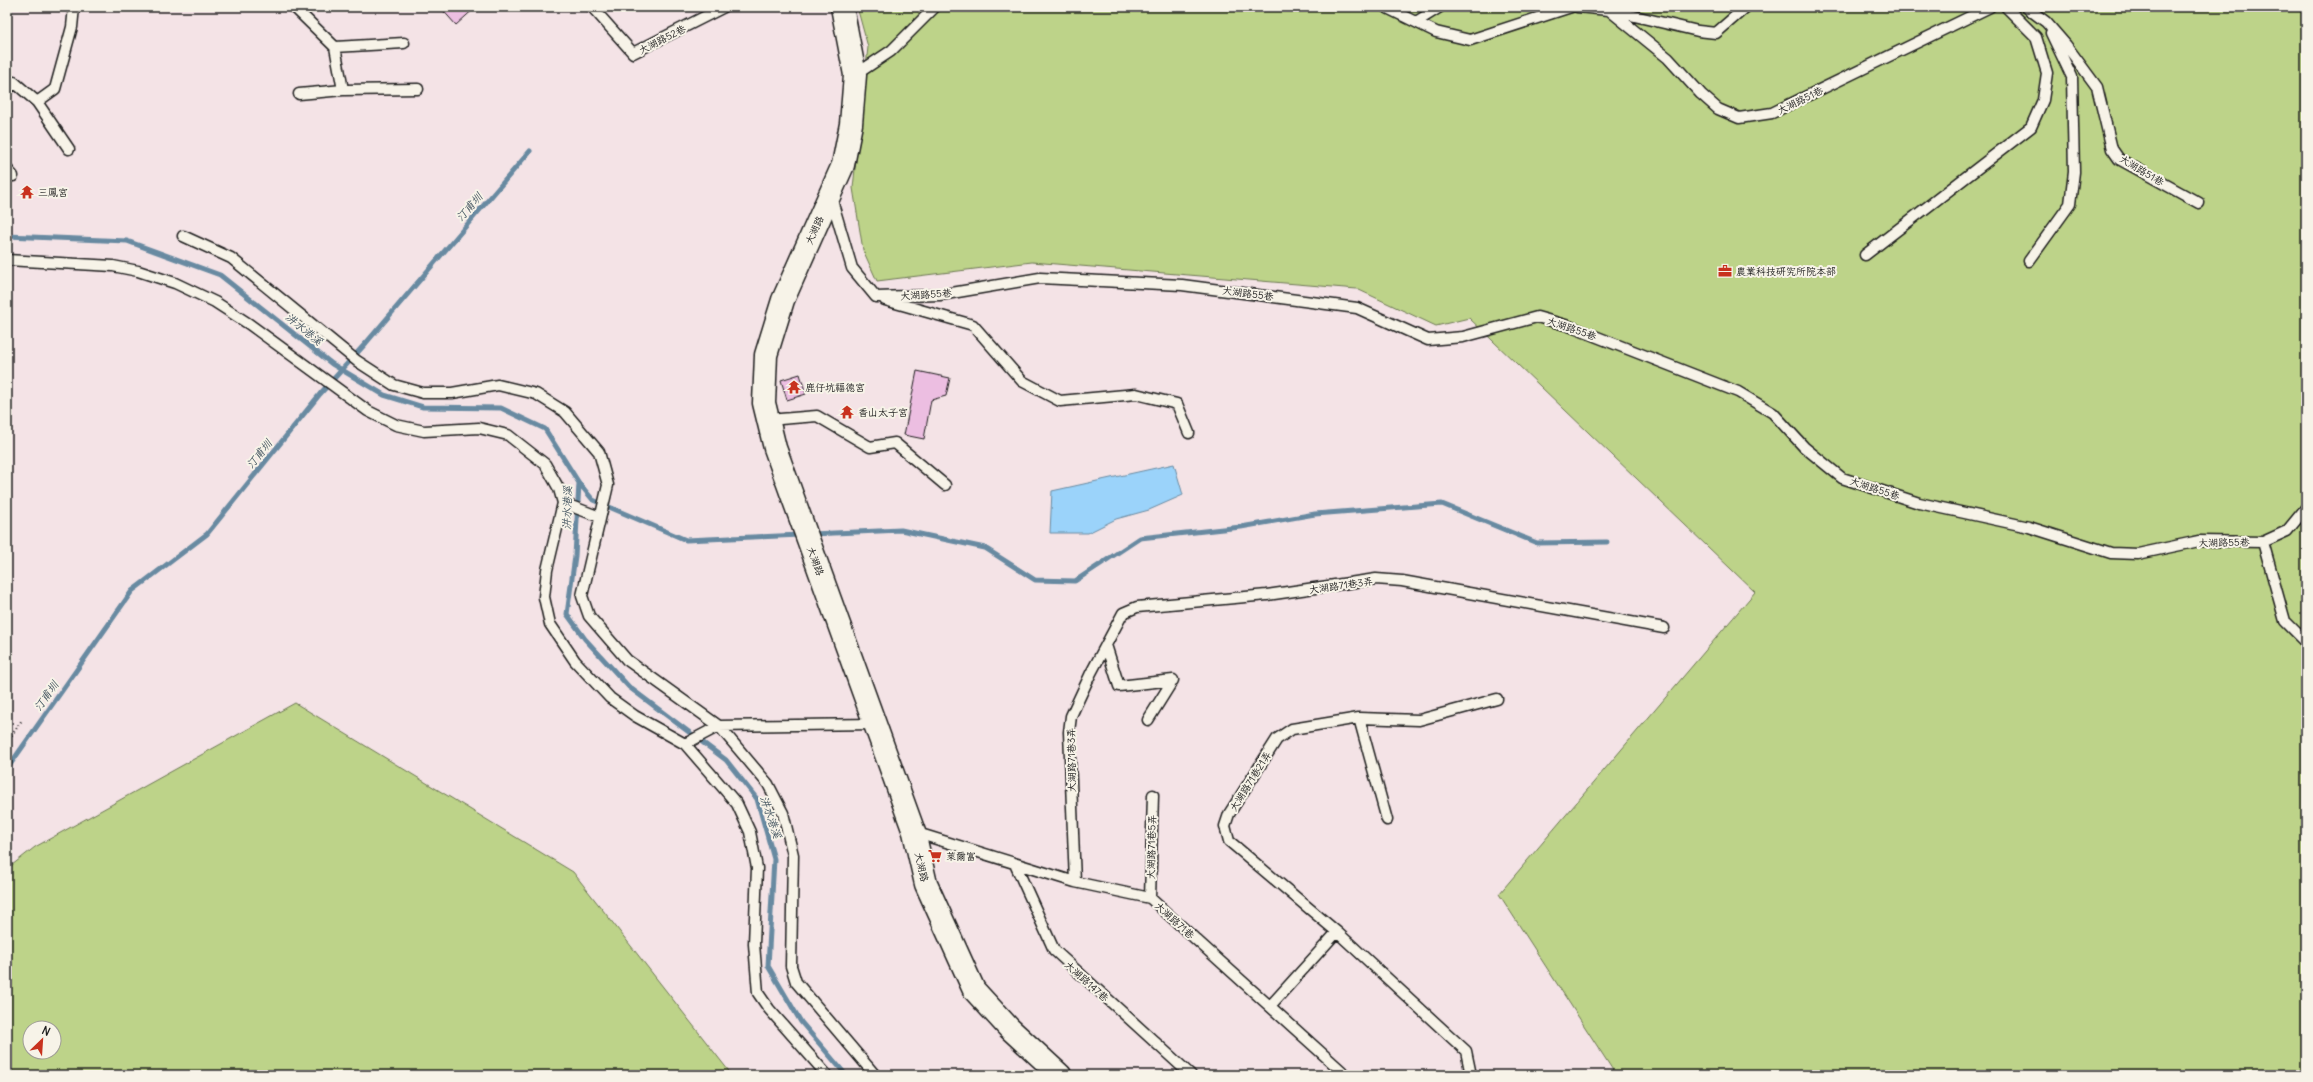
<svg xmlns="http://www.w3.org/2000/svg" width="2313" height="1082" font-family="Delius,'LXGW WenKai TC',sans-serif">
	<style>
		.green { fill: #bdd389; stroke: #6c7852; fill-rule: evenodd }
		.water { fill: #9bd3fa; stroke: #688aa1 }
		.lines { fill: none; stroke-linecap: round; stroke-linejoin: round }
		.stream { stroke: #688aa1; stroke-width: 5 }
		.building { fill: #ecbee1; stroke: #1c1c1c }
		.service-casing { stroke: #1c1c1c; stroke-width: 13 }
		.tertiary-casing { stroke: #1c1c1c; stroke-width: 25 }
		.path { stroke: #1c1c1c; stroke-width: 2.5; stroke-dasharray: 1 3; stroke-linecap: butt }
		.service { stroke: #f7f3e8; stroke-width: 10 }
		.tertiary { stroke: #f7f3e8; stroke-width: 22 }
		.labels { text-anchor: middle; stroke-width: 4; stroke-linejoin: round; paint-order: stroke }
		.street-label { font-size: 10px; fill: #1c1c1c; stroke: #f7f3e8 }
		.poi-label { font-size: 10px; fill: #1c1c1c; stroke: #f7f3e8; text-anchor: start }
		.water-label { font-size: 11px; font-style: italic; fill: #42535f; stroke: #f7f3e8 }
	</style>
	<rect width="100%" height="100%" fill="#f4e3e6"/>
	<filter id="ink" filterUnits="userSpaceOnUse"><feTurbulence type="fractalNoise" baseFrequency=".025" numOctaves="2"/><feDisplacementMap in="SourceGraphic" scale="8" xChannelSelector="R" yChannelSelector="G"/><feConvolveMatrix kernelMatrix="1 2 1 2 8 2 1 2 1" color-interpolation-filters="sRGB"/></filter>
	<g filter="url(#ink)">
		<path class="green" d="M857,7H2306V1075H1616L1499,894L1755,592L1469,318L1436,326L1357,289L1032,262L877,281L863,250L853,188L868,47Z
			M295,703L573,872L732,1075H7V869L35,847ZM30,1028H54V1052H30Z"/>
		<path class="water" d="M1174,464L1183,495L1149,510L1116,519L1088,533H1050L1052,491Z"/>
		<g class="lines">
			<path class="stream" d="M7,236L127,241L220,275L332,364L384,395L423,407L501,408L545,429L579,483L575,556L567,614L585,639L629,687L726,760L757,799L774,859L768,966L801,1022L846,1075
				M579,483L593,500L686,540L800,535
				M812,534L901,530L985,548L1035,580L1075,581L1140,538L1241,527L1315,514L1442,504L1537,543L1607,542
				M7,769L132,591L207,534L320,394L366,343L530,151"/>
		</g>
		<path class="building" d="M440,7H476L456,25Z
			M917,371L950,378L946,396L931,400L924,439L904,435Z
			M800,374L806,394L787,400L781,380Z"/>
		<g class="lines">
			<g class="service-casing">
				<path id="service" d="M294,7L335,47L343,90
					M592,7L633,53L724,7
					M1385,7L1436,32L1470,40L1571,7
					M1577,7L1609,10L1698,31L1716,33L1746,7
					M2026,7L2046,22L2066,45L2097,87L2112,149L2119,159L2199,203
					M1609,10L1668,58L1701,94L1718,109L1739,118L1772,113L1990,7
					M1416,22L1440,7
					M335,47L404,43
					M855,75L891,51L935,7
					M7,90L14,82L37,102
					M299,94L343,90L418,89
					M69,149L37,102L55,89L72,27L74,7
					M7,169L13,176
					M831,197L852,268L876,297L940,295L1040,278L1182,285L1357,308L1428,340L1463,337L1537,317L1569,326L1738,392L1773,413L1804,447L1842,478L1919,503L2029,527L2111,553L2138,554L2199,541L2263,542L2287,531L2306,508
					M183,236L231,258L357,361L394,385L423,393H452L498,385L536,394L565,412L599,452L608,485L582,596L589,616L627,660L719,726L768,784L783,813L793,855L791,966L796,982L875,1075
					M1865,255L2031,127L2043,100L2047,73L2036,37L2006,7
					M7,260L113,266L138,271L175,283L215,302L249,324L368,411L396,425L424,431L479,428L508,435L545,464L559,489L563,503L547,570L544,597L550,624L575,661L610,698L635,716L685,744L737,804L750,832L757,868L754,944L758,993L769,1009L827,1075
					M2029,261L2070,204L2074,172L2072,77L2051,33
					M885,300L973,325L1022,381L1060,401L1136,394L1177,404L1189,433
					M768,420L817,416L870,447L895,443L945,485
					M563,503L600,517
					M2263,542L2285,621L2306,642
					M1106,645L1119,686L1173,680L1148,720
					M1359,718L1387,820
					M685,744L719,726L876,724
					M914,832L1075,882L1150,898L1346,1075
					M1015,864L1054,950L1191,1075
					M1075,882L1069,732L1071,716L1091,673L1123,613L1137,607L1267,595L1376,579L1402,581L1664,628
					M1150,898L1153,795
					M1270,1006L1337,932
					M1471,1075L1466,1051L1337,932L1229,841L1225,826L1229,814L1277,739L1292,729L1359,718L1419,720L1497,699"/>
			</g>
			<g class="tertiary-casing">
				<path id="tertiary" d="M842,7L855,75L851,124L843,165L783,300L766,355L764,403L775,448L914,832L926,884L974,990L1009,1028L1060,1075"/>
			</g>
			<path class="path" d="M7,742L22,720"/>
			<use href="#service" class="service"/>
			<use href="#tertiary" class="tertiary"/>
		</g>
	</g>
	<defs>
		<g id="temple-bare" transform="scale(1.08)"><path d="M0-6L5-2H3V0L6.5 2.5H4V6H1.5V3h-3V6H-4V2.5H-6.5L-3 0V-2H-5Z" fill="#c8321e" stroke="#f7f3e8" stroke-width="2.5" paint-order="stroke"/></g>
		<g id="office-bare" transform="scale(1.08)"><path d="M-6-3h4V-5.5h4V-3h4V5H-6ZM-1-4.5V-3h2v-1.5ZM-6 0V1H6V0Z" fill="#c8321e" stroke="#f7f3e8" stroke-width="2.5" paint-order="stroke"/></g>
		<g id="supermarket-bare" transform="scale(1.08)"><path d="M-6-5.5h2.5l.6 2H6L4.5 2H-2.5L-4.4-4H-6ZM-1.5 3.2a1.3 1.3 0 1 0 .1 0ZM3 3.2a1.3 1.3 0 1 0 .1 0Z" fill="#c8321e" stroke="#f7f3e8" stroke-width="2.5" paint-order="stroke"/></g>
	</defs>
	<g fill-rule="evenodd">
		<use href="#temple-bare" x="27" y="192"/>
		<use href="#office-bare" x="1725" y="271"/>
		<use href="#temple-bare" x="794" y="387"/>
		<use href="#temple-bare" x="847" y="412"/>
		<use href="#supermarket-bare" x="935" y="856"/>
	</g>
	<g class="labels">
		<g class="street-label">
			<text transform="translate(662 39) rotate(-27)" y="4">大湖路52巷</text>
			<text transform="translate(1800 100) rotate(-26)" y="4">大湖路51巷</text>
			<text transform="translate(2142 170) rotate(31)" y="4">大湖路51巷</text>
			<text transform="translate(814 230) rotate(-66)" y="4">大湖路</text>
			<text transform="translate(1248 293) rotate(7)" y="4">大湖路55巷</text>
			<text transform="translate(926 294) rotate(-4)" y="4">大湖路55巷</text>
			<text transform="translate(1572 328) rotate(19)" y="4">大湖路55巷</text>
			<text transform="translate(1875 488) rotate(18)" y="4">大湖路55巷</text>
			<text transform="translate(2224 542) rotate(-1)" y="4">大湖路55巷</text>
			<text transform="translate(816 561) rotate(70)" y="4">大湖路</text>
			<text transform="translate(1341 585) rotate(-8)" y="4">大湖路71巷3弄</text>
			<text transform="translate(1071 760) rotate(-91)" y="4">大湖路71巷3弄</text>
			<text transform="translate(1250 781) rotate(-58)" y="4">大湖路71巷21弄</text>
			<text transform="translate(1151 847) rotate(-89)" y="4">大湖路71巷5弄</text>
			<text transform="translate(922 867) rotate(77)" y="4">大湖路</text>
			<text transform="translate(1175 920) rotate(42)" y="4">大湖路71巷</text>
			<text transform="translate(1087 981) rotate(42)" y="4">大湖路147巷</text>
		</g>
		<g class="poi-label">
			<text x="38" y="196">三鳳宮</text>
			<text x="1736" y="275">農業科技研究所院本部</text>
			<text x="805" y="391">鹿仔坑福德宮</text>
			<text x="858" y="416">香山太子宮</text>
			<text x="946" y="860">萊爾富</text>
		</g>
		<g class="water-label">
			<text transform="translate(469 207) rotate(-49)" y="4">汀甫圳</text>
			<text transform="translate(304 329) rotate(39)" y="4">汫水港溪</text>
			<text transform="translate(259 454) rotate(-51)" y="4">汀甫圳</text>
			<text transform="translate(567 508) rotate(-89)" y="4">汫水港溪</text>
			<text transform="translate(46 696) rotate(-55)" y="4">汀甫圳</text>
			<text transform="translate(771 817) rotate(71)" y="4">汫水港溪</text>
		</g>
	</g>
	<rect width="2313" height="1082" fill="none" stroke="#f7f3e8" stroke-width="24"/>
	<rect x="12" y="12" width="2289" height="1058" fill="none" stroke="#1c1c1c" stroke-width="1.5" filter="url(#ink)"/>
	<g transform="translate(42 1040) rotate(25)"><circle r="19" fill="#f7f3e8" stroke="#9f9d96"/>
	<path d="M0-3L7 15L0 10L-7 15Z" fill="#c8321e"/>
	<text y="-6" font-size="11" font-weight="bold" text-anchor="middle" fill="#1c1c1c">N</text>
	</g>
</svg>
